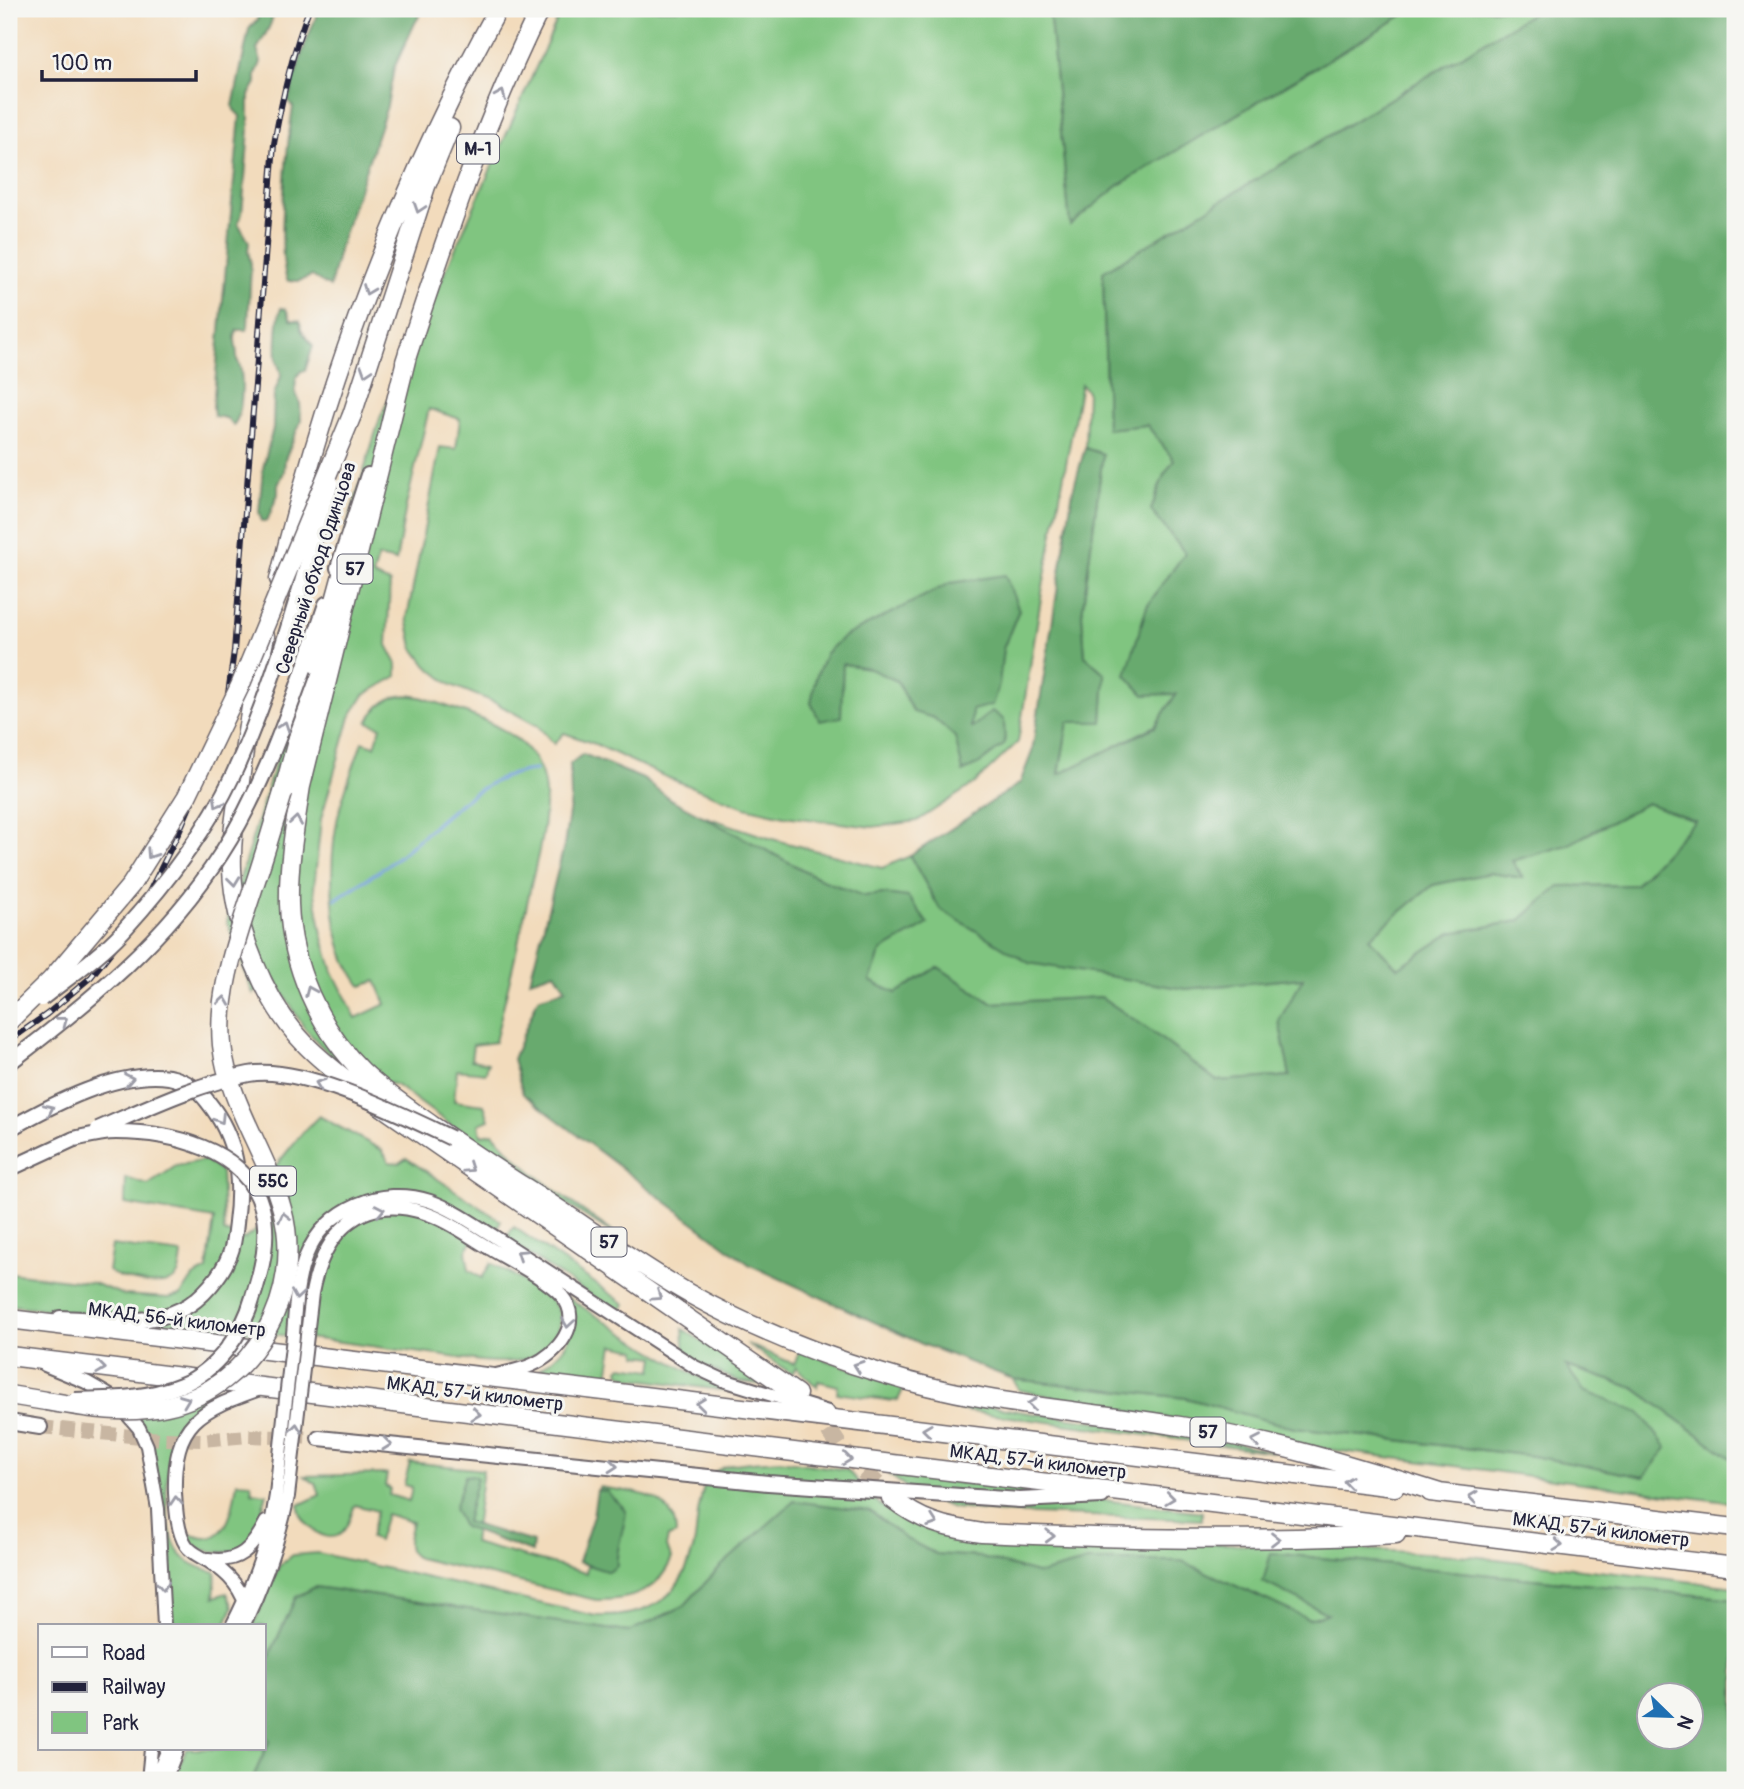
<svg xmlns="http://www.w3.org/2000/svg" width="1744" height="1789" font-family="Pangolin,sans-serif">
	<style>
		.green { fill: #80c580; stroke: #51745e; stroke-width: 2 }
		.forest { fill: #68aa6e; stroke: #456654; stroke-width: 2; fill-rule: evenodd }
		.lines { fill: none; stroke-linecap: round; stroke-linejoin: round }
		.stream { stroke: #709ed8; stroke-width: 3.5 }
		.primary-tunnel { stroke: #c8b6a2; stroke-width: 14; stroke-dasharray: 14 7; stroke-linecap: butt }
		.highway-tunnel { stroke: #c8b6a2; stroke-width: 18; stroke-dasharray: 18 9; stroke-linecap: butt }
		.secondary-casing { stroke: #6b6368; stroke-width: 16 }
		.primary-casing { stroke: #6b6368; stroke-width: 18 }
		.highway-casing { stroke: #6b6368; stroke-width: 21 }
		.secondary { stroke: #fff; stroke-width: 12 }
		.primary { stroke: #fff; stroke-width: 14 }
		.highway { stroke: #fff; stroke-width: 18 }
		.rail-casing { stroke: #22223b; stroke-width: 6 }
		.rail { stroke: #f6f6f2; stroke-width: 3.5; stroke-dasharray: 10; stroke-linecap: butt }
		.secondary-bridge-casing { stroke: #6b6368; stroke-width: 16; stroke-linecap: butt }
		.primary-bridge-casing { stroke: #6b6368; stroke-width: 18; stroke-linecap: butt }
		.highway-bridge-casing { stroke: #6b6368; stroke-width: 21; stroke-linecap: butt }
		.secondary-bridge { stroke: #fff; stroke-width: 12 }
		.primary-bridge { stroke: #fff; stroke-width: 14 }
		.highway-bridge { stroke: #fff; stroke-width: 18 }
		.oneway { stroke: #9c9ca7 }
		.labels { text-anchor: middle; stroke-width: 6; stroke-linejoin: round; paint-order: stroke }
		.shield { fill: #f6f6f2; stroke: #626272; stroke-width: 2 }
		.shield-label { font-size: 18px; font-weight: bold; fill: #22223b }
		.street-label { font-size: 19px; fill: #22223b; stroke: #f6f6f2 }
	</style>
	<rect width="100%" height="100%" fill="#f6f6f2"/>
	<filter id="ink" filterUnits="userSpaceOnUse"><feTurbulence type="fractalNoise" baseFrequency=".0143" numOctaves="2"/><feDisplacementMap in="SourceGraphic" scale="14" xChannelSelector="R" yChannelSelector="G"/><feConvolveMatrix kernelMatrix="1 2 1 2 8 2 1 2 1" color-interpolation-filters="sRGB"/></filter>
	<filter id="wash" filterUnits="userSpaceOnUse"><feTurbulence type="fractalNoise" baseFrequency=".00686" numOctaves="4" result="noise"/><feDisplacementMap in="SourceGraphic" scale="28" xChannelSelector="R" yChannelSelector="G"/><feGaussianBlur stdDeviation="1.57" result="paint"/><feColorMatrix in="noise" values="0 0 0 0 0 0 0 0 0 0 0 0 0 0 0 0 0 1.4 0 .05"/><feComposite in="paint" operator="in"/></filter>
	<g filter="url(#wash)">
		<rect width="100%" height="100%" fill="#f2dbbc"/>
		<path class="green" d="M562,9H1049L1070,224L1119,185L1413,9H1539L1103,272L1107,429L1147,425L1174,460L1164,475L1151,510L1185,553L1147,606L1177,693L1155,726L1059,775L1068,721L1102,722L1105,674L1085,656L1082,614L1103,454L1085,448L1087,391L1081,384L1042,592L1018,742L974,784L917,821L872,827L784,816L745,807L666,777L595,744L564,733L554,744L538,726L496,703L451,685L427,666L413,647L407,618L440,447L456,449L460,419L429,409L406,506L396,561L378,557L373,576L390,583L387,645L397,664V676L364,695L350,717L321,819L314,888L322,935L333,972L356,1018L386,1004L376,981L361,986C356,978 348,968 345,959C328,917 329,847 341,804C347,783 355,763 362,742L375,746L381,727L368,722C383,693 407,690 435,702C468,714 511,726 532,755C543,770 546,789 545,806C544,833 537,860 531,885C520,938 507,990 495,1042L473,1045L471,1060L488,1063L486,1073L457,1070L454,1101L484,1105L489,1120L479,1124L481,1135L493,1133C530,1178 582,1209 628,1243L516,1173L396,1085L348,1074L305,1029L275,980L253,994L227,921L380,418Z
			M1647,803L1695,821L1635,885L1560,886L1519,921L1451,933L1398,968L1368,938L1433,885L1490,873L1522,878L1512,861L1567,845Z
			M700,815L772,839L882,868L910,856L940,909L1185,989L1303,978L1279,1021L1290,1076L1217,1081L1148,1029L1101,997L992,1003L938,967L896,994L869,981L881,951L928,924L884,894L864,896L822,880Z
			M319,1116L382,1150L389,1162L399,1163L406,1158L501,1221L496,1231L478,1232L466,1251L469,1270L482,1278L491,1263C509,1274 547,1291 557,1308C562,1317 560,1325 556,1334C541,1363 509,1364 481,1361L333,1341L9,1305V1273L93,1283L124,1295L168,1298L181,1295L193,1277L207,1270L214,1219L125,1204L126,1178L148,1185L176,1166L205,1160L221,1172L224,1232L244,1239L267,1222L265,1179L303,1132Z
			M514,1227L625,1304L619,1314L505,1239Z
			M112,1245L182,1254C181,1261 181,1270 177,1276C166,1291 121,1280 108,1271Z
			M567,1297C620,1331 671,1365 728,1391L630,1378L620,1373L619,1369L622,1366L653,1370L655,1357L637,1355V1350L613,1345L608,1376L540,1369C576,1343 571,1337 567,1297Z
			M683,1329L767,1385L740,1382L685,1357Z
			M747,1344L794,1364L800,1351L902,1386L903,1390L898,1400L892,1401L837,1393L838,1386L818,1381L817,1387L796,1367L792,1374Z
			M1564,1365L1634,1388L1735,1461V1503L1318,1448L1019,1390L1013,1379L1186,1398L1294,1428L1532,1456L1644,1477L1666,1448L1640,1413L1583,1391Z
			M222,1391C204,1401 189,1413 179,1431C164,1458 161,1525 179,1552C187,1564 202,1569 216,1572L214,1597L227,1593L233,1607L225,1626H170L164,1543L144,1426L138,1416L177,1395Z
			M935,1397C967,1402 999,1408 1030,1413C1112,1424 1195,1431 1274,1452L965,1411L949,1407Z
			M780,1460L847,1470L881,1506L906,1521L946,1536L980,1540L1294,1545L1407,1552L1470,1556L1735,1587V1599L1271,1553L1329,1614L1308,1619L1267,1601L1088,1561L1040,1574L979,1557L936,1554L906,1539L870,1511L720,1567L684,1606L628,1632L315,1587L296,1597L264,1668V1626H253L279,1566L293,1555L318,1553L596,1616C651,1618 684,1597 695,1540C697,1528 697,1515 700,1503C702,1494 704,1480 712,1474C728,1460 760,1462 780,1460Z
			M410,1462L483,1470L473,1543L586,1573L599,1487C631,1492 675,1492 676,1534L668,1537L666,1547L672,1558C658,1592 630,1601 596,1600L418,1558C402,1551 409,1535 412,1522L386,1514L378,1541L370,1538L377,1511L355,1505C351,1514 348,1529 339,1535C323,1544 298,1521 299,1505L320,1495L316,1484L304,1476L387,1474L385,1486L390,1488L389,1495L409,1501L412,1487L404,1485Z
			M888,1474L1202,1512V1520L1005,1513L953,1508L916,1494Z
			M237,1482L251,1483L252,1492L267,1494C256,1526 251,1560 209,1551C197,1549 188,1543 184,1532C190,1534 199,1538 206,1538C231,1537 234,1500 237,1482Z
			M264,1736L270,1739L252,1780H173L186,1749H264Z"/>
		<path class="forest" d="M254,9H282L272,18C272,25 261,42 257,49L261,62L256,75V83L249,95V130L242,214L238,223L249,242L248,251L251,264L248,327L246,330H237C232,341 238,348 237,360C245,369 243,417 233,425L226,418L214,416L213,406L240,116L234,110L233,106L249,29L258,19Z
			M319,9H424L415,23L394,68L387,106L340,246L330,287L312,276L299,281H288C275,258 288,138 293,107L288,101L302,53Z
			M1049,9H1164L1174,13L1177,9H1413L1119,185L1070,225Z
			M1539,9H1735V1461L1634,1388L1566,1366L1584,1391L1640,1413L1667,1448L1644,1477L1532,1456L1294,1428L1186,1398L1013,1379L922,1344L750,1265L523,1094L513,1059L538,998L566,989L555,972L530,980L564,846L571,799L570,764L583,754L643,779L670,799L822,880L864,896L884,894L908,897L928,924L881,951L870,981L896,993L938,967L992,1003L1101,997L1148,1029L1217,1081L1290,1076L1279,1021L1303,978L1185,989L1029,963L940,909L910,856L1020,783L1032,752L1073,490L1085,448L1103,454L1082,614L1085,656L1105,674L1102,722H1068L1059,774L1155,727L1176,694L1144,695L1126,675L1147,606L1185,553L1151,510L1164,475L1174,460L1147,425L1107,429L1103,272ZM1647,803L1695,821L1635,885L1560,886L1519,921L1451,933L1398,968L1369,938L1433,885L1490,873L1523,878L1512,861L1567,845Z
			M281,308L286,309L291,320L300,321L301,330L313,346L305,371H301L296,378L295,391L300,403L301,421L285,459L284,472L278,485V494L267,521H262L259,512L263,468L273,428L274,394L281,376C281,370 278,366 277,360C276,347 277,319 281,308Z
			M1005,575L1019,610L1003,649L999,684L992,705L972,710L971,728L992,711L1004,720L1005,744L979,764L963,772L955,737L934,718L913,712L897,681L868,668L843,664L841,717L820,721L811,703L816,677L826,653L843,637L950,583Z
			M472,1475L477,1478L466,1522L533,1542L532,1552L463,1527L454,1509L465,1476Z
			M597,1490L607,1491C612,1500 620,1502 626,1511C625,1529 615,1549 617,1566L609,1572L578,1562L593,1516Z
			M794,1501L870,1511L906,1539L936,1554L979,1557L1040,1574L1088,1561H1182L1308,1619L1328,1614L1263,1582L1271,1553L1735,1599V1780H252L270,1740L264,1736V1668L296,1597L315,1587L628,1632L684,1606L720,1567ZM1650,1694H1692V1736H1650Z"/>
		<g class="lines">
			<path class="stream" d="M336,899C352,888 369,878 385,867C433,833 473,775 535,770"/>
		</g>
	</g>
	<g filter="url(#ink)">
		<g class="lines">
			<path class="primary-tunnel" d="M40,1427L161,1439L202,1440L247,1436L319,1438"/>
			<path class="highway-tunnel" d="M812,1410L822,1420L841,1449L891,1498"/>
			<g class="secondary-casing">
				<path id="secondary" d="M495,1237L695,1367L723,1380L828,1412
					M489,1248C509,1260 547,1279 562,1296C584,1322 558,1354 532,1365C521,1370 508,1372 496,1375
					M45,1365L86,1382L112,1397L139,1428L147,1446L158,1509L164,1626
					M208,1559C239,1564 253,1548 266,1522
					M248,1614C243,1589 229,1574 208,1561C200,1556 191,1553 186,1545C177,1531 176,1509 175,1493C173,1421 200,1410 260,1389
					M232,1626C253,1585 270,1541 276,1495
					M243,1626C263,1585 279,1541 288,1496
					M148,1780L151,1749
					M155,1780L168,1749
					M165,1780L177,1749"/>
			</g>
			<g class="primary-casing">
				<path id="primary" d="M338,568L368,475
					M304,669L326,604
					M9,1129C53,1104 117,1070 169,1077C185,1080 199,1090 208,1102C237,1138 242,1178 236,1223C235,1233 234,1244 230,1254C222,1275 202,1299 182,1309C147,1327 99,1319 60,1318
					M9,1169L74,1139
					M9,1422L40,1427
					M319,1438L768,1483L1020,1500L1102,1496"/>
			</g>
			<g class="highway-casing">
				<path id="highway" d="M408,352L301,786C295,825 288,865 289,904C291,965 319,1029 362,1071C384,1092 409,1109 433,1126C464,1147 494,1168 526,1188C580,1222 632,1261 688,1293C749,1327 814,1353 880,1373C977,1404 1080,1410 1180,1426C1269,1440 1354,1466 1440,1493
					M405,362C444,242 484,122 540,9
					M352,415L426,186L450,128
					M279,579C327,380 399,187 498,9
					M265,636C254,687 245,738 239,789C235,816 231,842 232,869C234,927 265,1003 305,1044C321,1061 341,1075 358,1090L797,1394
					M283,793L346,560
					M9,1319L1395,1487
					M9,1356L1735,1567
					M9,1395L46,1401
					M1430,1492L1735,1528
					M891,1498C922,1522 943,1527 982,1533C1120,1539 1258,1542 1396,1534"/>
			</g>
			<use href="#secondary" class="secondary"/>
			<use href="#primary" class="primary"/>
			<use href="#highway" class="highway"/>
			<g class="rail-casing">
				<path id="rail" d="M9,1041L47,1014L91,977L123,937L150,890L178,834L204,774L226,708L234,651L274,144C282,97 292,53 309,9"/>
			</g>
			<use href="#rail" class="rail"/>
			<g class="secondary-bridge-casing">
				<path id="secondary-bridge" d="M276,1495C281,1445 286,1396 292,1346C295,1316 295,1284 306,1256C325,1208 381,1185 430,1201C453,1209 474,1224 495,1237
					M288,1496L312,1293C323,1236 358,1193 422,1212C446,1219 467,1235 489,1248"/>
			</g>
			<g class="primary-bridge-casing">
				<path id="primary-bridge" d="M41,999C69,977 99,957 123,931C165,885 206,832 233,775C276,682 302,581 331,483
					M9,1063C89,1002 166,940 221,854C258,797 281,733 304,669
					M98,1129C147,1108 196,1084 249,1074C301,1064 403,1115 451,1138
					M74,1139C87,1136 102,1132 116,1132C169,1132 246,1148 262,1208C270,1238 262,1269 253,1297C243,1333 217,1371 181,1385C147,1399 111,1399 75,1400"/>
			</g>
			<g class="highway-bridge-casing">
				<path id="highway-bridge" d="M9,1021L51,980L131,885L187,796L240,686L352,415
					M46,1401C87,1408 126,1415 167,1406C254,1387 305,1293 282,1209C267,1153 228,1102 222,1045C217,991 237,939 253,889C264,857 273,825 283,793"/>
			</g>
			<use href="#secondary-bridge" class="secondary-bridge"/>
			<use href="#primary-bridge" class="primary-bridge"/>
			<use href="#highway-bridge" class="highway-bridge"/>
		</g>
		<defs><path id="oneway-chevron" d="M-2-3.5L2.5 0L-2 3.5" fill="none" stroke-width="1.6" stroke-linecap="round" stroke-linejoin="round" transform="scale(1.75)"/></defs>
		<g class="oneway">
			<use href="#oneway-chevron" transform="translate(501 95) rotate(-67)"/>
			<use href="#oneway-chevron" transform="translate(419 208) rotate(108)"/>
			<use href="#oneway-chevron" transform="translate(368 290) rotate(111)"/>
			<use href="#oneway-chevron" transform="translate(366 371) rotate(108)"/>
			<use href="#oneway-chevron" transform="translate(284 726) rotate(-70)"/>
			<use href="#oneway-chevron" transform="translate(218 803) rotate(119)"/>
			<use href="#oneway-chevron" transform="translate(296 821) rotate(-82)"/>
			<use href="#oneway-chevron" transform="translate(151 854) rotate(123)"/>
			<use href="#oneway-chevron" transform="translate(234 881) rotate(83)"/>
			<use href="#oneway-chevron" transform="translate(310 991) rotate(-113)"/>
			<use href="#oneway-chevron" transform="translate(224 1001) rotate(-82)"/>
			<use href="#oneway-chevron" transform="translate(63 1021) rotate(-38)"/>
			<use href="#oneway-chevron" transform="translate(129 1079) rotate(-11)"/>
			<use href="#oneway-chevron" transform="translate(320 1084) rotate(-160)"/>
			<use href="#oneway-chevron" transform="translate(49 1109) rotate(-25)"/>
			<use href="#oneway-chevron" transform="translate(220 1119) rotate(58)"/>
			<use href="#oneway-chevron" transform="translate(469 1168) rotate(34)"/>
			<use href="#oneway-chevron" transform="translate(380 1210) rotate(-11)"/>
			<use href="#oneway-chevron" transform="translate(284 1217) rotate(-103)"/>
			<use href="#oneway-chevron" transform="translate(521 1254) rotate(-146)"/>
			<use href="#oneway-chevron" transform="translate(297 1295) rotate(98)"/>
			<use href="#oneway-chevron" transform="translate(657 1296) rotate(34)"/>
			<use href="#oneway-chevron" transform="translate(568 1323) rotate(99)"/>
			<use href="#oneway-chevron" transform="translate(858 1366) rotate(-161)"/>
			<use href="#oneway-chevron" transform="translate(101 1368) rotate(7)"/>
			<use href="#oneway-chevron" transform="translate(185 1400) rotate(-21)"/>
			<use href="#oneway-chevron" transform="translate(701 1404) rotate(-173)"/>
			<use href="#oneway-chevron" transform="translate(1032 1404) rotate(-172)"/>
			<use href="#oneway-chevron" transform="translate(476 1414) rotate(7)"/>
			<use href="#oneway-chevron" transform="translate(296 1428) rotate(-83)"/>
			<use href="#oneway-chevron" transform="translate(927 1430) rotate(-173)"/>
			<use href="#oneway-chevron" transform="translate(1256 1441) rotate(-169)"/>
			<use href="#oneway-chevron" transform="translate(387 1444) rotate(6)"/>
			<use href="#oneway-chevron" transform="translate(847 1459) rotate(7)"/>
			<use href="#oneway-chevron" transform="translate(613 1466) rotate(5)"/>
			<use href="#oneway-chevron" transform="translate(1348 1482) rotate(-173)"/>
			<use href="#oneway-chevron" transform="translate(1473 1497) rotate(-173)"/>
			<use href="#oneway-chevron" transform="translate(1170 1498) rotate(7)"/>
			<use href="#oneway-chevron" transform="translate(176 1501) rotate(-94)"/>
			<use href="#oneway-chevron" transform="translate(933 1522) rotate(19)"/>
			<use href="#oneway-chevron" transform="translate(1050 1536) rotate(2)"/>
			<use href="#oneway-chevron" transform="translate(1275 1539)"/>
			<use href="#oneway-chevron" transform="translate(1558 1545) rotate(7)"/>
			<use href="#oneway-chevron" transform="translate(163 1586) rotate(86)"/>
		</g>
	</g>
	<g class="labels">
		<g class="shield">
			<rect x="457" y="134.5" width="42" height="29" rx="5"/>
			<rect x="337.5" y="554.5" width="35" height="29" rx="5"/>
			<rect x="250" y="1166.5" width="46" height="29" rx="5"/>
			<rect x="591.5" y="1227.5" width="35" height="29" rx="5"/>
			<rect x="1190.5" y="1417.5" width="35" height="29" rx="5"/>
		</g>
		<g class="shield-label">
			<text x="478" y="155">М-1</text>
			<text x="355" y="575">57</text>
			<text x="273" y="1187">55C</text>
			<text x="609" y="1248">57</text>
			<text x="1208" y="1438">57</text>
		</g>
		<g class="street-label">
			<text transform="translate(315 568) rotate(-72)" y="7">Северный обход Одинцова</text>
			<text transform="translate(177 1319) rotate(7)" y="7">МКАД, 56-й километр</text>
			<text transform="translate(475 1393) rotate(7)" y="7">МКАД, 57-й километр</text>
			<text transform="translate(1038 1461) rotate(7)" y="7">МКАД, 57-й километр</text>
			<text transform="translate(1601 1529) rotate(7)" y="7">МКАД, 57-й километр</text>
		</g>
	</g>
	<rect width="1744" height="1789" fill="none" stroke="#f6f6f2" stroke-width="35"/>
	<rect x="38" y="1624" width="228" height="126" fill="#f6f6f2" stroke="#a1a1a9" stroke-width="2"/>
	<rect x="52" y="1647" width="35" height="10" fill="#ffffff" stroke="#a1a1a9" stroke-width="2"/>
	<text x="102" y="1660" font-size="21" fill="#22223b">Road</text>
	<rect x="52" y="1682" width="35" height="10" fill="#22223b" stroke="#a1a1a9" stroke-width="2"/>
	<text x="102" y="1694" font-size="21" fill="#22223b">Railway</text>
	<rect x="52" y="1712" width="35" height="21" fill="#80c580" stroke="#a1a1a9" stroke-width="2"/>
	<text x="102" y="1730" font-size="21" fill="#22223b">Park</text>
	<g transform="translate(1670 1716) rotate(113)"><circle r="33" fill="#f6f6f2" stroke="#a1a1a9" stroke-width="2"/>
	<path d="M0-5L12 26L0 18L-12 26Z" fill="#1f6fb2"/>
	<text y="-10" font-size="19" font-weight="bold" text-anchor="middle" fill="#22223b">N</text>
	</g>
	<path d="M42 70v10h154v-10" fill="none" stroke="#22223b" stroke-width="3.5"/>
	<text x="52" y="70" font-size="21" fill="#22223b" stroke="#f6f6f2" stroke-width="5" paint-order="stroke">100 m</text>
</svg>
